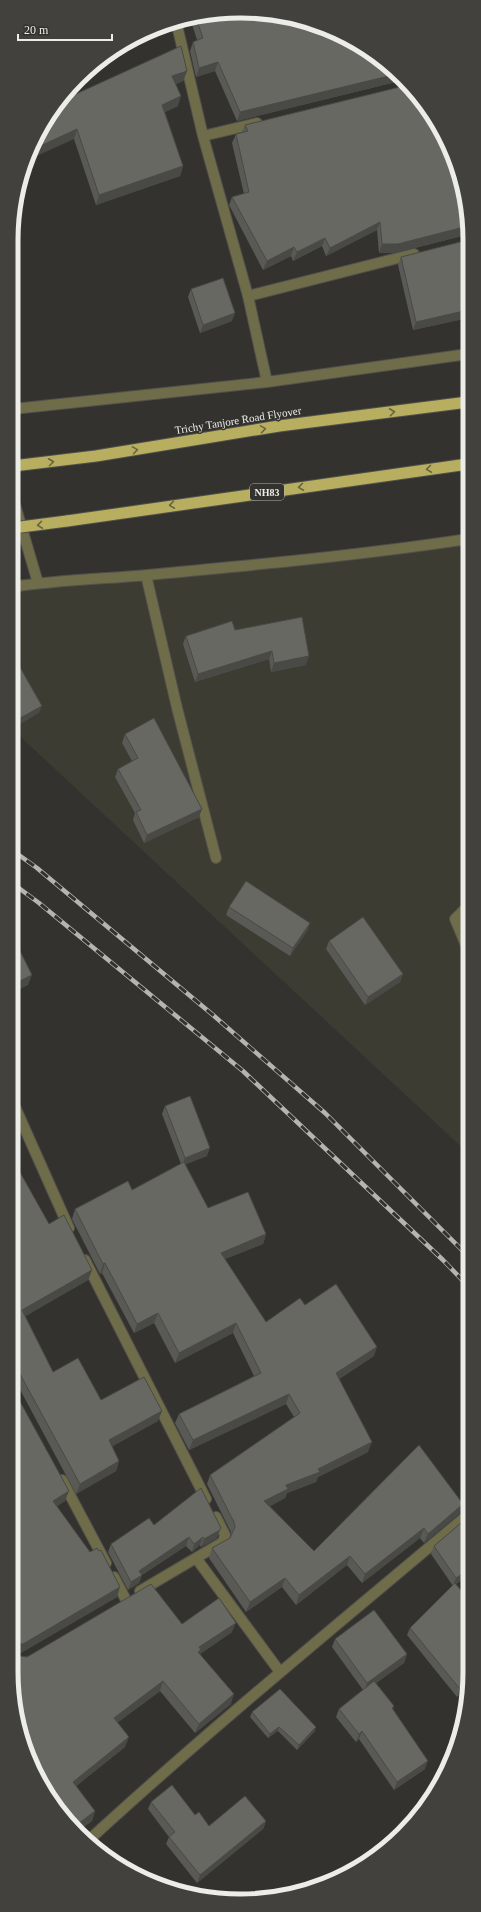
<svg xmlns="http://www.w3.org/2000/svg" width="481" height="1912" font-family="Georgia,serif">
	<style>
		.built { fill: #3d3c32 }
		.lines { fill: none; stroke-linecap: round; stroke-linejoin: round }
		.service-casing { stroke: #51504c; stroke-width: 12 }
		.minor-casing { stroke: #51504c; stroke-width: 12 }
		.trunk-casing { stroke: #51504c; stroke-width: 13 }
		.service { stroke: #6f6c4a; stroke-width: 10 }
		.minor { stroke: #6f6c4a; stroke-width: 10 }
		.trunk { stroke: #b7af5f; stroke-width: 11 }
		.rail-casing { stroke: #b4b4b1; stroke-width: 4.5 }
		.rail { stroke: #33322e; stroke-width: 3; stroke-dasharray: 9; stroke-linecap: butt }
		.trunk-bridge-casing { stroke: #51504c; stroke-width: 13; stroke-linecap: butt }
		.trunk-bridge { stroke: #b7af5f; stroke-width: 11 }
		.wall { fill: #595955 }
		.shaded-wall { fill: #494945 }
		.building { fill: #686863; stroke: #494945 }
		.oneway { stroke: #686442 }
		.labels { text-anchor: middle; stroke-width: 3; stroke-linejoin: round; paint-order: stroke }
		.shield { fill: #33322e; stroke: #b4b4b1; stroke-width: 1 }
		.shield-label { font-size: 10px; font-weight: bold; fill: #ecece9 }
		.street-label { font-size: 11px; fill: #ecece9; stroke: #33322e }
		.rim { fill: none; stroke: #ecece9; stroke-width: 5 }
	</style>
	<rect width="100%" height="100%" fill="#33322e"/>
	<path class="built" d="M468,542V1153L12,729V580Z"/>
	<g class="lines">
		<g class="service-casing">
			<path id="service" d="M13,498L38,583"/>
		</g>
		<g class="minor-casing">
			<path id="minor" d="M176,21L203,136L248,296L267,382
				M203,136L257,123
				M248,296L414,254
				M13,409L267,382L468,354
				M146,575L177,708L216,858
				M12,587C58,580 103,579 148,575C255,565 362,555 468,539
				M468,950L455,919L468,906
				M12,1100L69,1228
				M85,1260L206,1499
				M62,1480L106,1563
				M196,1558L280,1672
				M114,1577L126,1600
				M140,1591L223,1542L225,1535L216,1517
				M90,1839C211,1728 338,1624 464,1518L468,1517"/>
		</g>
		<g class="trunk-casing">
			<path id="trunk" d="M13,466L96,456L279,426L468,402
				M67,521L468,464"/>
		</g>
		<use href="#service" class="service"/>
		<use href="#minor" class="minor"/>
		<use href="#trunk" class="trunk"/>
		<g class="rail-casing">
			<path id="rail" d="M12,850L37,868L213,1015L325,1113L468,1256
				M12,883L39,903L243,1071L443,1260L468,1286"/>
		</g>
		<use href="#rail" class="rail"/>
		<g class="trunk-bridge-casing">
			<path id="trunk-bridge" d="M13,528L67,521"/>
		</g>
		<use href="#trunk-bridge" class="trunk-bridge"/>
	</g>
	<path class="wall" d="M271,13L403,78L404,80L237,121L215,71L196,77L190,51L193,42L197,40L191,21L192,18Z
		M187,71L183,81L176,84L178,106L165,112L183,166L180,176L96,205L74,139L42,126Z
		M245,125L468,211V235H466L395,253H379L377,230L326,256L322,246L293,261L291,256L263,270L229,205L232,197L244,194L232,143L236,134L242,132Z
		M468,240V318L413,330L398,265L401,257Z
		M191,289L232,321L200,333L188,297Z
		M235,630L306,665L271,672L269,659L195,682L183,644L186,636Z
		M125,734L199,817L144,843L133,820L135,813L115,777L118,769L132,761L122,743Z
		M229,907L310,923L307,931L290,956L226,915Z
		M329,941L403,974L400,982L365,1005L326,949Z
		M468,1091V1113L461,1102L464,1094Z
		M165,1106L207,1156L185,1164L208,1208L266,1234L263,1244L225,1259L266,1322L305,1305L374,1356L339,1379L368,1452L318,1477L316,1482L287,1493L285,1498L270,1506L314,1551L463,1504L460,1513L424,1543L420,1538L362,1583L347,1565L296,1605L282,1587L246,1612L209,1558L212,1548L230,1538L231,1535V1532L207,1484L210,1475L294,1417L286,1404L189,1450L175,1423L179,1414L254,1376L233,1333L175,1363L154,1323L134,1333L102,1273L100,1274L72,1219L75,1209L132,1190L181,1164L162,1114Z
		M12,1158L49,1224L92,1270L88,1280L25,1316L53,1372L101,1400L158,1421L112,1446L119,1461L116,1471L76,1494L17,1384L12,1381Z
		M11,1385L65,1501L57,1506L117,1597L19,1654L11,1653Z
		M468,1517V1576L456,1584L468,1688L457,1697L407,1635L410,1628L453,1586L431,1554L434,1546Z
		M154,1525L217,1538L201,1547L200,1545L192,1552L186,1546L142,1575L139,1583L128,1590L108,1552L111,1544Z
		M182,1624L232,1632L200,1654L231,1704L195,1733L160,1691L117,1723L125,1747L76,1786L95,1811L92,1821L78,1831L68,1823L13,1655L27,1657Z
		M335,1639L407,1654L404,1663L376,1683L394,1706L393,1709L425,1769L394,1790L359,1739L356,1742L336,1717L339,1709L363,1690L332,1647Z
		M252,1712L315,1731L297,1750L278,1731L268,1738L250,1717Z
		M151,1802L195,1815L209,1826L266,1821L263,1829L197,1883L166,1844L169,1837L148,1809Z"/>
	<path class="shaded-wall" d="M218,62L215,71L196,77L199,68Z
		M187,71L183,81L169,86L172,76Z
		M397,74L403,78L404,80L237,121L240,112Z
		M181,96L178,106L159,115L162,105Z
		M77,129L74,139L30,159L34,149Z
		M183,166L180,176L96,205L99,195Z
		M380,222L377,230L326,256L330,248Z
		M468,226V230L466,235L395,253H379L382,244Z
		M325,238L322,246L293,261L297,252Z
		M294,247L291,256L263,270L267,261Z
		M468,310V318L413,330L416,322Z
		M235,313L232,321L200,333L203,325Z
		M272,651L269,659L195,682L198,674Z
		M309,656L306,665L271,672L274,663Z
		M42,706L39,713L12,729V724L13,722Z
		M202,809L199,817L144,843L147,835Z
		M310,923L307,931L290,956L293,948Z
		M403,974L400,982L365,1005L368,997Z
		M32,975L28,985L12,993V985Z
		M210,1148L207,1156L182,1166L185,1158Z
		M266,1234L263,1244L217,1262L221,1253Z
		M105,1263L102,1273L100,1274L103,1264Z
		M92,1270L88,1280L19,1320L22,1310Z
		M158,1313L154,1323L134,1333L137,1324Z
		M236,1323L233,1333L175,1363L179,1353Z
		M377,1347L374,1356L332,1383L336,1373Z
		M15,1371L12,1381H11V1372Z
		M289,1394L286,1404L189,1450L193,1440Z
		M162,1411L158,1421L106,1450L109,1440Z
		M372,1442L368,1452L318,1477L316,1482L287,1493L285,1498L261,1511L264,1501L286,1485Z
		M119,1461L116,1471L76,1494L80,1484Z
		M69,1491L65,1501L49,1511L53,1501Z
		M463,1504L460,1513L424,1543L428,1534Z
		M424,1528L420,1538L362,1583L365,1574Z
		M220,1530L217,1538L201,1547L204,1539Z
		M189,1537L186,1546L139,1577L142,1575L139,1583L128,1590L131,1582L139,1571Z
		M203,1537L200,1545L192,1552L194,1544Z
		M350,1556L347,1565L296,1605L299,1595Z
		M468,1570V1576L453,1586L456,1578Z
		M285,1578L282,1587L246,1612L250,1602Z
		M120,1587L117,1597L19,1654L11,1653V1644L12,1643Z
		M236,1623L232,1632L200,1654L195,1662L199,1647Z
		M407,1654L404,1663L364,1692L367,1683Z
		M163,1681L160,1691L110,1728L114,1718Z
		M468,1683V1688L457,1697L460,1689Z
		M234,1694L231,1704L195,1733L199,1724Z
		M279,1727L278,1731L268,1738L270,1734Z
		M316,1727L315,1731L297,1750L299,1745Z
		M362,1731L359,1739L356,1742L359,1734Z
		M129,1737L125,1747L69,1792L73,1782Z
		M428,1761L425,1769L394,1790L397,1782Z
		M95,1811L92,1821L78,1831L74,1827Z
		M266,1821L263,1829L197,1883L200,1875Z"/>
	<path class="building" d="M271,13L342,35L397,74L240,112L218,62L199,68L193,42L203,38L196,18Z
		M181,46L187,71L172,76L181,96L162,105L183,166L99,195L77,129L34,149L42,126L65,99Z
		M408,85L446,139L468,211V226L398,244H382L380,222L330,248L325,238L297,252L294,247L267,261L232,197L249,192L236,134L248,131L245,125Z
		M468,240V310L416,322L401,257Z
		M223,278L235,313L203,325L191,289Z
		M302,617L309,656L274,663L272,651L198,674L186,636L232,621L235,630Z
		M12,653L42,706L13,722L12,721Z
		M154,718L202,809L147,835L136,812L141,810L118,769L138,758L125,734Z
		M246,881L310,923L293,948L229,907Z
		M363,917L403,974L368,997L329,941Z
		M12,935L32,975L12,985Z
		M468,1091V1101L464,1094Z
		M190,1096L210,1148L185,1158L165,1106Z
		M12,1158L49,1224L64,1215L92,1270L22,1310L53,1372L78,1358L101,1400L144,1377L162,1411L109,1440L119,1461L80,1484L20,1374L15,1371L11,1372Z
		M184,1162L208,1208L248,1192L266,1234L221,1253L266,1322L300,1298L305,1305L336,1284L377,1347L336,1373L372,1442L318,1469L320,1472L286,1485L288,1489L264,1501L314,1551L419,1445L463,1504L428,1534L424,1528L365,1574L350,1556L299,1595L285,1578L250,1602L212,1548L230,1538L235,1527L234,1522L210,1475L300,1413L289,1394L193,1440L179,1414L261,1373L236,1323L179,1353L158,1313L137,1324L105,1263L103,1264L75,1209L128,1181L132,1190Z
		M11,1385L69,1491L53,1501L90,1552L97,1548L99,1551L101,1550L120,1587L23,1644L12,1643L11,1644V1525L14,1523L11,1519Z
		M201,1488L221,1528L220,1530L204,1539L203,1537L194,1544L189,1537L139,1571L142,1575L131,1582L111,1544L149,1518L154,1525Z
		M468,1517V1570L456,1578L434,1546Z
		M455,1583L468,1599V1683L460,1689L410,1628Z
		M151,1584L182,1624L219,1598L236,1623L199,1647L201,1650L198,1652L234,1694L199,1724L163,1681L114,1718L129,1737L73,1782L95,1811L74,1827L68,1823L28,1759L11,1672V1654L13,1655L27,1657Z
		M374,1610L407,1654L367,1683L335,1639Z
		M374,1681L394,1706L392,1708L428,1761L397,1782L362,1731L359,1734L339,1709Z
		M280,1689L316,1727L299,1745L279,1727L270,1734L252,1712Z
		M172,1785L195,1815L199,1812L209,1826L245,1796L266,1821L200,1875L169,1837L175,1832L151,1802Z
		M184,1884L189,1891L178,1888Z"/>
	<defs><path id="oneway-chevron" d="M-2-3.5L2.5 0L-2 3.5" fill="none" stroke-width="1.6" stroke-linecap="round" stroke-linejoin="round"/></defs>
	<g class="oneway">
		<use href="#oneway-chevron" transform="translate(392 412) rotate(-7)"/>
		<use href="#oneway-chevron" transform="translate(263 429) rotate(-9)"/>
		<use href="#oneway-chevron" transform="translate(135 450) rotate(-9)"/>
		<use href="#oneway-chevron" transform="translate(51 462) rotate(-7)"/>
		<use href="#oneway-chevron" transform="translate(429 469) rotate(172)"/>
		<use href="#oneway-chevron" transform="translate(301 487) rotate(172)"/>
		<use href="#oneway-chevron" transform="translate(172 505) rotate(172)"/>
		<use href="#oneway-chevron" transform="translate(40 525) rotate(172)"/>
	</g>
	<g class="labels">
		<rect class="shield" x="250" y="484" width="34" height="16" rx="3"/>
		<g class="shield-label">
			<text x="267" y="496">NH83</text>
		</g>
		<g class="street-label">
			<text transform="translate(238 420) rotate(-9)" y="4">Trichy Tanjore Road Flyover</text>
		</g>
	</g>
	<path d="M0 0H481V1912H0ZM240 18H241A222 222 0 0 1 463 240V1672A222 222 0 0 1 241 1894H240A222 222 0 0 1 18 1672V240A222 222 0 0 1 240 18Z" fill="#42413d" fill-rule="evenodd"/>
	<path class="rim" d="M240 18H241A222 222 0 0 1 463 240V1672A222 222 0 0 1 241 1894H240A222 222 0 0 1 18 1672V240A222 222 0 0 1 240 18Z"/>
	<path d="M18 34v6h94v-6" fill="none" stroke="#ecece9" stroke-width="2"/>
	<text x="24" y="34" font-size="12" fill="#ecece9" stroke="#33322e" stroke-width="3" paint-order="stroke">20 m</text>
</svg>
